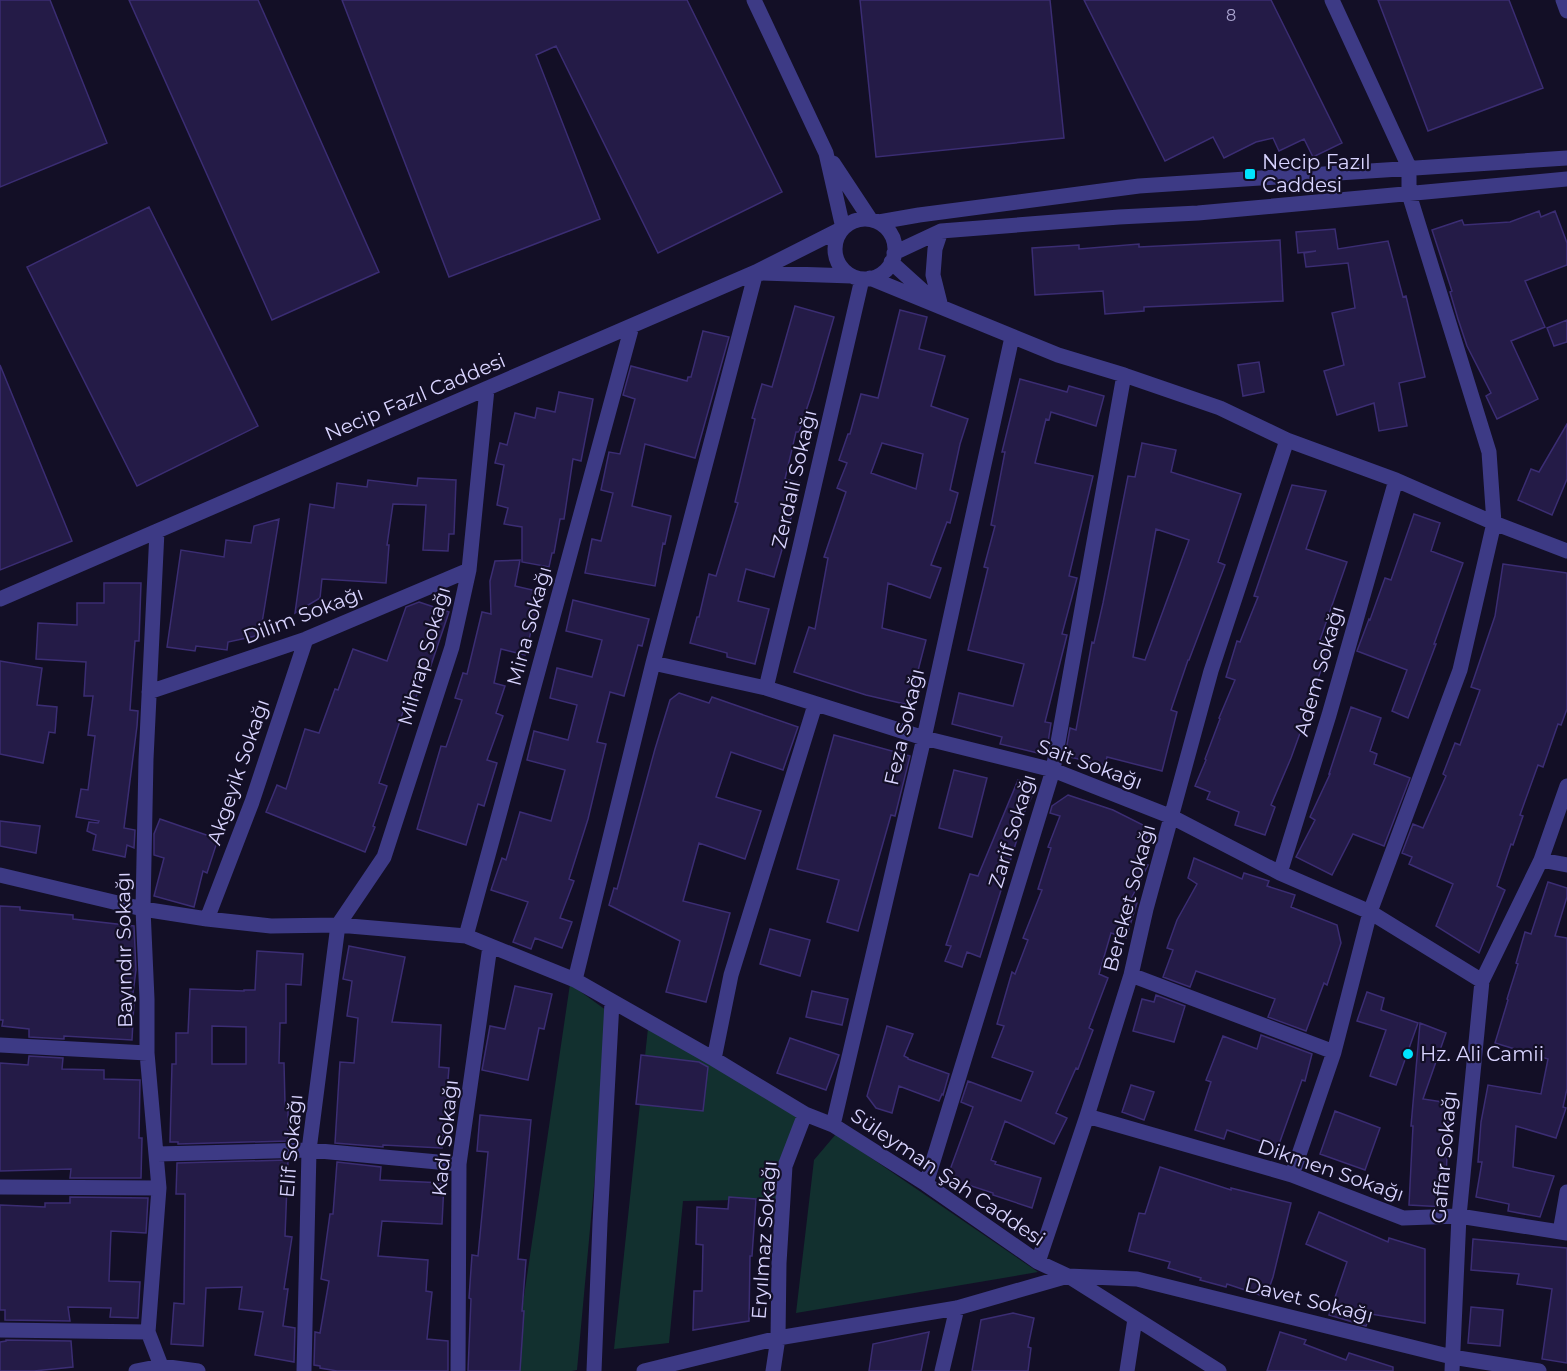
<svg xmlns="http://www.w3.org/2000/svg" width="1567" height="1371" font-family="Montserrat,sans-serif">
	<style>
		.green { fill: #12302f }
		.building { fill: #241b47; stroke: #3b2d73; stroke-width: 1.5; fill-rule: evenodd }
		.lines { fill: none; stroke-linecap: round; stroke-linejoin: round }
		.minor { stroke: #3d3a85; stroke-width: 15 }
		.poi-dot { fill: #00e5ff; stroke: #130f26; stroke-width: 2 }
		.labels { text-anchor: middle; stroke-width: 4.5; stroke-linejoin: round; paint-order: stroke }
		.number-label { font-size: 16px; fill: #aca6d1 }
		.poi-label { font-size: 20px; fill: #d9d4ff; stroke: #130f26; text-anchor: start }
		.street-label { font-size: 20px; fill: #d9d4ff; stroke: #130f26 }
	</style>
	<rect width="100%" height="100%" fill="#130f26"/>
	<path class="green" d="M570,984L610,1013L577,1370L572,1371H513Z
		M648,1028L804,1117L783,1199L683,1201L669,1343L614,1349Z
		M836,1134L1038,1272L796,1313L814,1160Z"/>
	<path class="building" d="M0,0H50L107,143L0,187Z
		M129,0H258L379,272L272,320Z
		M342,0H687L782,192L658,253L556,46L536,55L600,219L449,277Z
		M860,0H1050L1064,138L876,157Z
		M1084,0H1271L1342,143L1313,157L1304,139L1279,151L1273,138L1256,142L1224,158L1213,137L1165,161Z
		M1378,0H1509L1543,88L1428,131Z
		M149,207L258,426L137,486L27,267Z
		M1539,211L1541,217L1555,211L1567,243V265L1525,281L1545,327L1511,341L1538,399L1497,419L1486,396L1491,393L1467,346L1458,319L1450,292L1452,291L1432,230L1462,220L1464,225L1510,222Z
		M1335,229L1338,249L1388,241L1403,297L1406,296L1425,377L1399,383L1407,426L1379,431L1374,403L1337,415L1324,371L1344,365L1332,313L1355,308L1348,263L1306,267L1304,253L1316,251L1298,253L1296,232Z
		M1280,240L1283,301L1144,307V311L1105,314L1103,291L1035,295L1032,248L1079,245V249L1139,244V247Z
		M795,306L834,317L813,390L799,432H796L785,479L800,483L790,522L774,577L746,569L738,601L769,609L755,664L727,657V653L690,643L697,617H699L709,574L716,576L738,503L735,502L755,419L752,418L762,384L772,387Z
		M900,310L927,317L919,349L945,356L931,406L968,419L960,444L950,490L958,493L950,523L947,522L931,565L941,568L930,598L888,583L882,628L926,640L909,705L866,695L794,672L809,627L815,629L828,558L824,557L846,492L837,488L847,463L839,460L848,434H850L861,394L878,398ZM882,443L923,454L916,489L871,473Z
		M1567,320V342L1554,346L1547,328Z
		M703,331L729,337L695,458L645,444L632,506L671,516L665,544L663,543L655,586L585,573L592,539L601,541L613,493L601,490L609,452L620,454L635,399L623,395L631,366L687,381L688,377H691Z
		M1259,362L1264,392L1243,396L1238,365Z
		M0,365L72,541L0,570Z
		M1020,379L1067,392L1069,386L1104,396L1096,426L1051,412L1049,420L1046,419L1035,463L1093,476L1069,576L1077,578L1062,634L1067,635L1045,722L1051,723L1046,755L1000,744L1002,737L952,724L959,693L1013,706L1024,664L968,650L988,568L984,567L995,526L991,525L1005,452H1002Z
		M559,392L593,399L581,461L573,459L564,519H560L554,553H552L549,567L522,562V527L504,524L508,508L497,505L504,465L495,463L500,443L507,445L515,413L535,418L537,408L555,412Z
		M1567,424V479L1552,515L1518,500L1531,469L1539,472Z
		M1142,443L1176,450L1171,472L1241,494L1218,562L1225,565L1189,660H1188L1171,710L1177,712L1162,771L1107,757L1105,765L1065,756L1070,728L1076,730L1092,642L1094,643L1103,603L1128,476L1135,477ZM1156,529L1189,540L1145,660L1133,657Z
		M418,478L456,480L454,534H449L448,551L423,550L426,505L393,504L387,545H389L386,583L322,579L320,598L295,613L310,504L334,508L337,483L367,487L368,480L417,486Z
		M1292,485L1326,491L1306,549L1347,562L1320,640L1331,644L1306,710L1308,711L1291,758L1271,805L1275,807L1265,835L1235,825L1239,812L1207,799L1210,792L1195,786L1206,760L1205,759L1220,719L1219,718L1235,680L1226,677L1237,641L1240,642L1258,597L1254,596Z
		M1414,514L1440,523L1431,551L1463,563L1434,644H1436L1408,718L1392,711L1407,670L1357,651L1369,619L1370,620L1385,578L1391,580Z
		M279,519L260,635L228,642L227,650L196,646L195,651L167,647L181,550L224,557L226,540L251,543L254,526Z
		M520,560L515,586L541,592L525,655L501,649L494,683L505,686L496,713L503,716L487,760L497,763L484,806L478,804L466,845L417,829L441,746L446,747L462,700L455,698L463,673L467,674L482,612L491,614L490,581L495,561Z
		M1503,564L1567,573V709L1561,725L1558,724L1543,767L1538,765L1520,815L1523,816L1513,845L1511,844L1497,886L1505,890L1479,953L1436,926L1453,884L1409,864L1412,857L1402,853L1413,824L1423,828L1446,776L1443,774L1455,743L1460,745L1480,690L1471,687L1495,616Z
		M104,583H141L139,641H135L130,710L138,711L137,726L124,828L135,830L134,848L127,845L125,857L93,850L96,835L87,831L89,822L98,823L99,821L76,817L81,789L88,790L95,736L88,735L93,696H84L86,662L36,659L38,623L77,625V603H104Z
		M573,600L649,619L642,646L638,645L624,696L610,692L597,742L606,744L588,819L569,879L574,881L560,918L572,922L562,948L535,938L531,949L513,942L528,902L491,890L502,858L506,860L520,812L551,821L565,770L527,760L534,731L568,740L577,705L550,698L557,668L592,677L602,640L566,631Z
		M419,602L449,612L429,671L426,670L412,708L405,706L379,783L387,786L373,826L375,827L365,852L266,812L277,785L286,789L305,729L319,733L335,689L338,690L353,649L387,661L406,607Z
		M0,661L42,668L37,705L57,707L55,733L49,732L43,763L0,754Z
		M679,693L709,703L712,697L798,727L783,770L731,752L716,797L761,811L745,859L699,843L683,901L730,913L706,1002L666,992L680,941L609,905L614,888L617,889L655,749L670,700Z
		M1351,707L1381,718L1370,751L1377,754L1374,764L1410,778L1384,846L1353,834L1332,875L1296,857L1315,820L1310,817L1330,774H1329Z
		M834,735L910,756L895,816L891,815L858,931L827,922L839,880L797,869Z
		M954,770L987,778L972,837L939,828Z
		M1018,780L1036,787L1028,805H1027L1017,832L1020,830L980,957L967,952L962,967L945,961L951,946L946,945L970,874L978,876Z
		M1068,795L1113,810L1151,829L1136,859L1148,865L1130,901L1137,903L1126,938L1111,933L1099,974L1108,978L1089,1028L1093,1030L1078,1069L1076,1068L1056,1113L1067,1118L1054,1144L1005,1121L991,1160L996,1162L995,1164L1041,1178L1032,1208L993,1195V1193L947,1178L973,1107L961,1102L968,1081L1021,1101L1033,1072L992,1057L1004,1026L997,1024L1012,972L1015,974L1028,940L1023,938L1042,890L1038,889L1051,848L1048,847L1060,816L1050,813L1052,806Z
		M160,819L218,839L207,873L203,871L194,907L154,896L164,858L154,855V834Z
		M0,821L40,826L36,853L0,846Z
		M1194,858L1242,879L1244,873L1269,881L1267,886L1295,895L1291,907L1337,925L1341,943L1327,985L1324,983L1306,1031L1268,1017L1275,999L1196,971L1190,987L1163,977L1173,950L1167,948L1177,920L1197,884L1188,878Z
		M1548,882L1567,888V897L1555,936L1567,938V1089L1563,1107L1566,1108L1556,1138L1516,1126L1513,1167L1554,1176L1540,1217L1508,1211L1509,1204L1476,1197L1482,1162H1478L1481,1122L1488,1085L1541,1094L1548,1059L1495,1043L1508,1000L1507,999L1518,964L1516,963L1525,932L1531,934Z
		M0,906L20,907V910L73,915V919L134,926L136,970L132,1001H134L132,1040L64,1036V1039L29,1037V1029L2,1026L3,1020H0Z
		M770,929L810,940L800,976L760,964Z
		M349,946L405,957L392,1022L441,1025L439,1067L449,1068L442,1148L383,1145V1147L335,1143L340,1062L354,1063L358,1018L347,1016L352,981L343,979Z
		M257,951L303,954L301,985L286,984V1023H280L279,1063H284L285,1104H288V1141L178,1144V1142H170L172,1064H176V1033H188L190,989L244,991V990H255ZM212,1026L246,1027V1064H212Z
		M515,986L552,994L544,1029L539,1028L528,1080L482,1070L490,1026L505,1029Z
		M812,991L848,999L842,1025L806,1017Z
		M1367,992L1384,998L1381,1010L1418,1023L1396,1085L1370,1076L1386,1030L1357,1021Z
		M1156,995L1185,1006L1174,1042L1133,1031L1142,999L1154,1002Z
		M1420,1023L1446,1033L1423,1099L1449,1103L1445,1207L1409,1205L1413,1126H1411Z
		M887,1026L913,1034L904,1056L908,1058V1059L949,1074L943,1095L942,1094L939,1101L899,1086L892,1113L876,1108L867,1096Z
		M1261,1035L1312,1054L1305,1081L1302,1080L1278,1147L1227,1130L1224,1139L1195,1130L1211,1082L1206,1080L1223,1036L1257,1049Z
		M790,1038L839,1055L826,1090L777,1073Z
		M641,1055L699,1062L708,1067L703,1111L636,1104Z
		M29,1056L63,1058L62,1069L104,1070V1079L140,1080L139,1138H142L141,1178H70L71,1169L0,1171V1063L28,1065Z
		M1131,1085L1154,1092L1144,1120L1122,1112Z
		M1335,1111L1380,1128L1365,1170L1320,1154Z
		M480,1115L531,1120L518,1259L526,1260L522,1311H524L520,1371H468L471,1299L469,1298L472,1255L478,1256L488,1152L477,1151Z
		M288,1160L285,1236L292,1237L284,1289H288L283,1326L295,1328L294,1362L255,1355L263,1312L239,1309L242,1287L206,1288L203,1346L171,1344L174,1303L184,1304L185,1194H176L177,1163Z
		M337,1162L381,1167L380,1180L444,1183L442,1224L382,1221L378,1256L428,1260L426,1291L432,1292L427,1339L448,1341V1371H337L320,1368V1366L314,1365L315,1332L320,1333L329,1281L321,1279L330,1214H333Z
		M1160,1167L1231,1190V1188L1291,1203L1273,1277L1266,1297L1227,1284L1226,1287L1200,1280L1201,1278L1168,1268L1170,1262L1129,1251L1139,1213L1145,1214Z
		M70,1197L148,1198L146,1233L111,1231L109,1281L140,1282L138,1318L110,1317L111,1308L68,1307L70,1321L5,1320V1310H0V1205L45,1207V1203H70Z
		M729,1197L756,1199L752,1256H750L749,1321L693,1330L694,1291H702L703,1245L696,1244L697,1207L728,1209Z
		M1319,1212L1388,1242L1389,1238L1425,1249V1323L1371,1314L1366,1326L1329,1315L1347,1262L1306,1244Z
		M1473,1239L1567,1248V1363L1542,1359L1552,1289L1517,1284L1519,1274L1471,1270Z
		M1471,1307L1503,1310L1500,1346L1468,1343Z
		M1013,1313L1034,1318L1028,1347L1031,1348L1028,1371H972L981,1320Z
		M929,1332L921,1371H869L873,1344Z
		M1280,1332L1306,1340L1304,1344L1346,1360L1349,1353L1393,1367V1371H1267Z
		M6,1340L71,1341L73,1367L34,1371H0V1342L6,1341Z"/>
	<g class="lines">
		<path class="minor" d="M754,0L826,153L843,228
			M1563,0L1567,11
			M833,163L870,219
			M835 249a30 30 0 1 1 60 0a30 30 0 1 1-60 0Z
			M879,222L919,215L1139,186L1567,158
			M894,253L941,231L1119,217L1198,213L1567,179
			M891,262L932,299
			M759,273L852,276
			M870,278L1058,355L1124,375L1220,408L1287,440L1396,480L1494,523L1567,551
			M941,307L933,275L935,249L941,231
			M157,531L146,759L143,909L147,999V1053L159,1188L148,1332L163,1371
			M0,599L756,272L843,228
			M653,663L766,688L924,738L1053,770L1172,817L1280,873L1370,912L1482,981
			M766,688L799,551L862,279
			M149,692L306,639L469,570
			M1541,860L1567,865
			M1280,873L1329,715L1396,480
			M0,875L143,909L207,919L271,926L338,925L466,936L575,980L714,1059L805,1114L833,1125L926,1184L1038,1262L1068,1276L1219,1371
			M207,919L252,802L306,639
			M466,936L632,326
			M1131,975L1334,1052
			M575,980L653,663L756,272
			M0,1045L147,1053
			M714,1059L731,975L815,705
			M1087,1116L1292,1175L1403,1218L1459,1216L1567,1233
			M833,1125L924,738L1012,337
			M157,1154L309,1150L459,1164
			M1292,1175L1334,1052L1370,912L1460,670L1494,523L1489,452L1409,194V167L1332,0
			M926,1184L1053,770L1124,375
			M0,1187L159,1188
			M1560,1232L1567,1192
			M1038,1262L1087,1116L1131,975L1146,909L1211,671L1287,440
			M0,1330L148,1332
			M136,1371L161,1366L198,1371
			M304,1371L309,1150L338,925L384,857L452,647L469,570L487,389
			M458,1371L459,1164L490,946
			M594,1371L600,1223L612,1002
			M644,1371L778,1338L957,1308L1068,1276L1137,1279L1452,1357L1539,1371
			M773,1371L778,1338L779,1263L785,1166L805,1114
			M942,1371L957,1308
			M1127,1371L1135,1319
			M1452,1371L1459,1216L1482,981L1541,860L1567,786"/>
	</g>
	<g class="poi-dot">
		<rect x="1244" y="168" width="12" height="12" rx="3"/>
		<circle cx="1408" cy="1054" r="6"/>
	</g>
	<g class="labels">
		<g class="number-label">
			<text x="1231" y="21">8</text>
		</g>
		<g class="poi-label">
			<text x="1262" y="169">Necip Fazıl<tspan x="1262" dy="23">Caddesi</tspan></text>
			<text x="1420" y="1061">Hz. Ali Camii</text>
		</g>
		<g class="street-label">
			<text transform="translate(415 397) rotate(-23)" y="7">Necip Fazıl Caddesi</text>
			<text transform="translate(794 479) rotate(-77)" y="7">Zerdali Sokağı</text>
			<text transform="translate(303 615) rotate(-21)" y="7">Dilim Sokağı</text>
			<text transform="translate(529 626) rotate(-75)" y="7">Mina Sokağı</text>
			<text transform="translate(424 656) rotate(-74)" y="7">Mihrap Sokağı</text>
			<text transform="translate(1319 671) rotate(-74)" y="7">Adem Sokağı</text>
			<text transform="translate(904 727) rotate(-77)" y="7">Feza Sokağı</text>
			<text transform="translate(1090 764) rotate(20)" y="7">Sait Sokağı</text>
			<text transform="translate(238 772) rotate(-71)" y="7">Akgeyik Sokağı</text>
			<text transform="translate(1012 831) rotate(-73)" y="7">Zarif Sokağı</text>
			<text transform="translate(1129 898) rotate(-75)" y="7">Bereket Sokağı</text>
			<text transform="translate(124 950) rotate(-91)" y="7">Bayındır Sokağı</text>
			<text transform="translate(445 1138) rotate(-84)" y="7">Kadı Sokağı</text>
			<text transform="translate(291 1146) rotate(-85)" y="7">Elif Sokağı</text>
			<text transform="translate(1444 1157) rotate(-85)" y="7">Gaffar Sokağı</text>
			<text transform="translate(1331 1170) rotate(19)" y="7">Dikmen Sokağı</text>
			<text transform="translate(948 1177) rotate(34)" y="7">Süleyman Şah Caddesi</text>
			<text transform="translate(764 1240) rotate(-86)" y="7">Eryılmaz Sokağı</text>
			<text transform="translate(1309 1300) rotate(14)" y="7">Davet Sokağı</text>
		</g>
	</g>
</svg>
